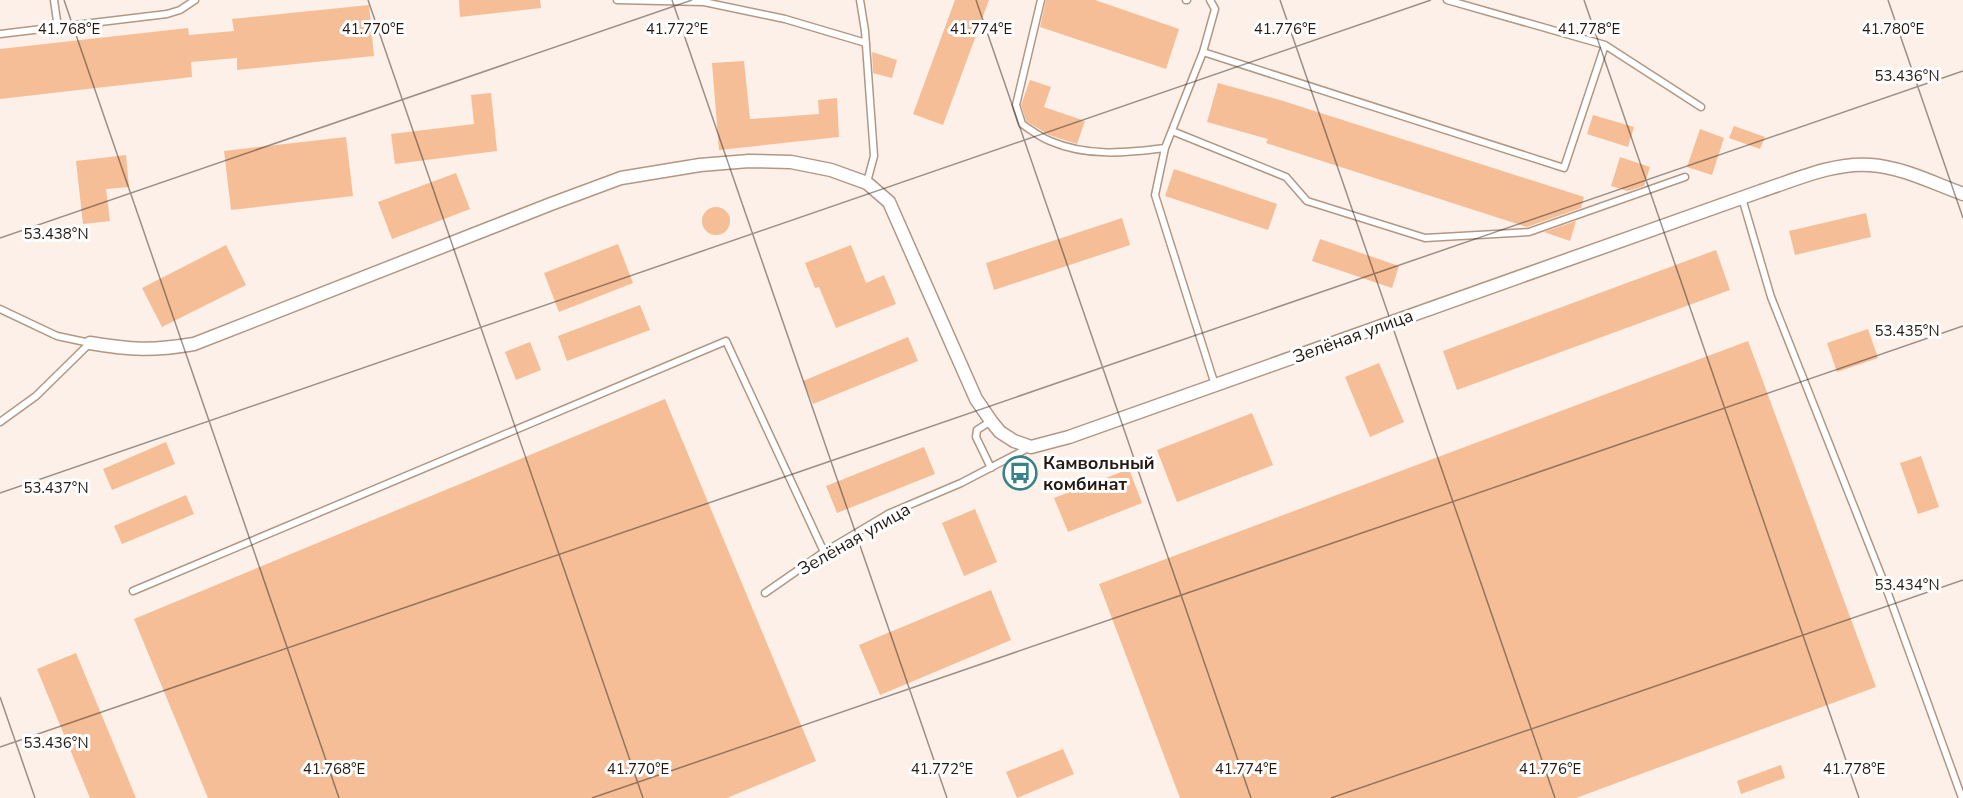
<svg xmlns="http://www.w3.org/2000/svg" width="1963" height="798" font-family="'Nunito Sans',sans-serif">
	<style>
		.building { fill: #f5be96 }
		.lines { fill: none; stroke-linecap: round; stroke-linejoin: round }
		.lane-casing { stroke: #b29784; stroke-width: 9 }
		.street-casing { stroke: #b29784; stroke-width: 15 }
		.lane { stroke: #fff; stroke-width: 6 }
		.street { stroke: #fff; stroke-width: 12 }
		.ticks { fill: none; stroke: #241a13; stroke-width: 1.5; stroke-opacity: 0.45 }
		.labels { text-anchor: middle; stroke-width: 6; stroke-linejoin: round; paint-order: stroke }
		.street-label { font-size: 18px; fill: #241a13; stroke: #fff }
		.poi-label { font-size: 18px; font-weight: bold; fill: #241a13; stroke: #fff; text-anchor: start }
		.ticks-label { font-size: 15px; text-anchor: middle; fill: #241a13; stroke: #fff; stroke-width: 6; stroke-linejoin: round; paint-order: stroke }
	</style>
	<rect width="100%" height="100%" fill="#fcf0e8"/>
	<path class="building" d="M459,0H540L541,8L460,17Z
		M955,0H989L943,125L913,114Z
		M1046,0H1095L1179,29L1166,69L1040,27Z
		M369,5L374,56L237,70V58L191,62L192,77L0,99V49L188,28L189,35L234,31L232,19Z
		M872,52L897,60L892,78L873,73Z
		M744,61L750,119L819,114L818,100L837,98L839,137L719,150L712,63Z
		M1030,80L1051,87L1044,107L1085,121L1077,144L1049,135L1026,121L1021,105Z
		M1218,83L1280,100L1584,197L1581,208L1527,227L1266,143L1268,139L1207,122Z
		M491,93L497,151L395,164L391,134L474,124L471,95Z
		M1593,115L1634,127L1628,147L1587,134Z
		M1734,126L1765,137L1760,149L1729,138Z
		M1700,129L1724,138L1712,175L1687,167Z
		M346,137L353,196L231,210L224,151Z
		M126,155L129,187L106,189L110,221L83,224L76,161Z
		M1620,157L1650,167L1644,186L1628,191L1611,186Z
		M1174,169L1277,204L1268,230L1165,196Z
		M456,173L470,209L392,239L378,202Z
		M702 221a14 14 0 1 1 28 0a14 14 0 1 1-28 0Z
		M1866,213L1871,237L1795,255L1789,231Z
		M1122,218L1130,245L994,290L986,263Z
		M1576,221L1570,241L1544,232Z
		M1320,239L1399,266L1392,288L1312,261Z
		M618,244L633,283L559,312L544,273Z
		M226,245L246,285L162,327L142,288Z
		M851,245L866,283L884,275L896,304L836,328L819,287L815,288L805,263Z
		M1716,250L1730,290L1457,390L1443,351Z
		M640,305L650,330L567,361L558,336Z
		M1868,329L1878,358L1837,372L1827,343Z
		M908,337L918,361L813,404L803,381Z
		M1748,341L1876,687L1576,798H1180L1099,584Z
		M530,342L541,370L516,380L505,352Z
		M1379,363L1404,422L1370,437L1345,377Z
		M665,399L816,761L727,798H208L134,619Z
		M1252,413L1273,465L1177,502L1157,450Z
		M166,442L175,464L112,490L103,469Z
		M924,447L935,474L837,513L826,486Z
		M1921,456L1939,507L1918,514L1900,463Z
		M1129,469L1142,503L1068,532L1054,498Z
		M186,495L194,514L122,544L114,526Z
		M975,509L997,562L964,576L942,523Z
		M991,590L1011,640L880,695L859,645Z
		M76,653L136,798H90L37,669Z
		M1063,749L1074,774L1017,798L1006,772Z
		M1781,765L1785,778L1741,794L1737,781Z"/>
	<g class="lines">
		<g class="lane-casing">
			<path id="lane" d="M54,0L58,28
				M617,0L704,2L785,19L866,43
				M860,0L865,31L874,156L867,182
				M1041,0L1016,105L1022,124C1031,130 1040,137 1050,141C1087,157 1126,153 1165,148
				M1186,0H1187
				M1210,0L1215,9L1203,52L1165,148L1155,195L1215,385
				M1447,0L1605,45
				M0,34L167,14L180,10L195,0
				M1203,52L1564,168L1605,45L1701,107
				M1172,131L1286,177L1307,201L1425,238L1529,232L1685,177
				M1742,198L1771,297L1885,585L1962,798
				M0,309L57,336L90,343
				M991,421L977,430L976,437L991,468
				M0,422L36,396L90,343
				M133,591L726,341L824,552
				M765,593L824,552L888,514L961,483L1030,447"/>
		</g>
		<g class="street-casing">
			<path id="street" d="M90,343C131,350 152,351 194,344L551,204L621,178L700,165L749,161L791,162L831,170L867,183L889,202L976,399L991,421L1000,432L1014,441L1031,447L1069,437L1761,191C1795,180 1834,162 1870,165C1902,167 1933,183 1963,194"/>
		</g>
		<use href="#lane" class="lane"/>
		<use href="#street" class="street"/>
	</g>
	<path class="ticks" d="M64,0L339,798M368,0L643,798M672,0L947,798M976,0L1251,798M1280,0L1555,798M1584,0L1859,798M1888,0L1963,218M0,238L692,0M0,493L1431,0M0,697L35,798M0,747L1963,71M592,798L1963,326M1331,798L1963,580"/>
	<defs>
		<g id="bus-ring" transform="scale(1.725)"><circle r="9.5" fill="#fff" stroke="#3a8289" stroke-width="1.5"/><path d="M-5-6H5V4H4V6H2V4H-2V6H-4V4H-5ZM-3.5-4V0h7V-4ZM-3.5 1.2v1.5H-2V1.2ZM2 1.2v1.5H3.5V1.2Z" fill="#3a8289"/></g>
	</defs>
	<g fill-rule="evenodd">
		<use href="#bus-ring" x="1020" y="473"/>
	</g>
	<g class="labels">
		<g class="street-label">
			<text transform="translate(1353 336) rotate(-20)" y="6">Зелёная улица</text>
			<text transform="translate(854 539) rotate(-30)" y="6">Зелёная улица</text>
		</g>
		<g class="poi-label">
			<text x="1043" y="469">Камвольный<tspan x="1043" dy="21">комбинат</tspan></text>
		</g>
	</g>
	<g class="ticks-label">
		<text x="69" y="34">41.768°E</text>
		<text x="373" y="34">41.770°E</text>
		<text x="677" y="34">41.772°E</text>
		<text x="981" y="34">41.774°E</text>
		<text x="1285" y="34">41.776°E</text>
		<text x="1589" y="34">41.778°E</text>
		<text x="1893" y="34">41.780°E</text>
		<text x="1907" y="81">53.436°N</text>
		<text x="56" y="239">53.438°N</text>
		<text x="1907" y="336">53.435°N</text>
		<text x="56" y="493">53.437°N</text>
		<text x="1907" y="590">53.434°N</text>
		<text x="56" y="748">53.436°N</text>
		<text x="334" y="774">41.768°E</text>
		<text x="638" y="774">41.770°E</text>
		<text x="942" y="774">41.772°E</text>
		<text x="1246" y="774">41.774°E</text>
		<text x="1550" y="774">41.776°E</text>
		<text x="1854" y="774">41.778°E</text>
	</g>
</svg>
